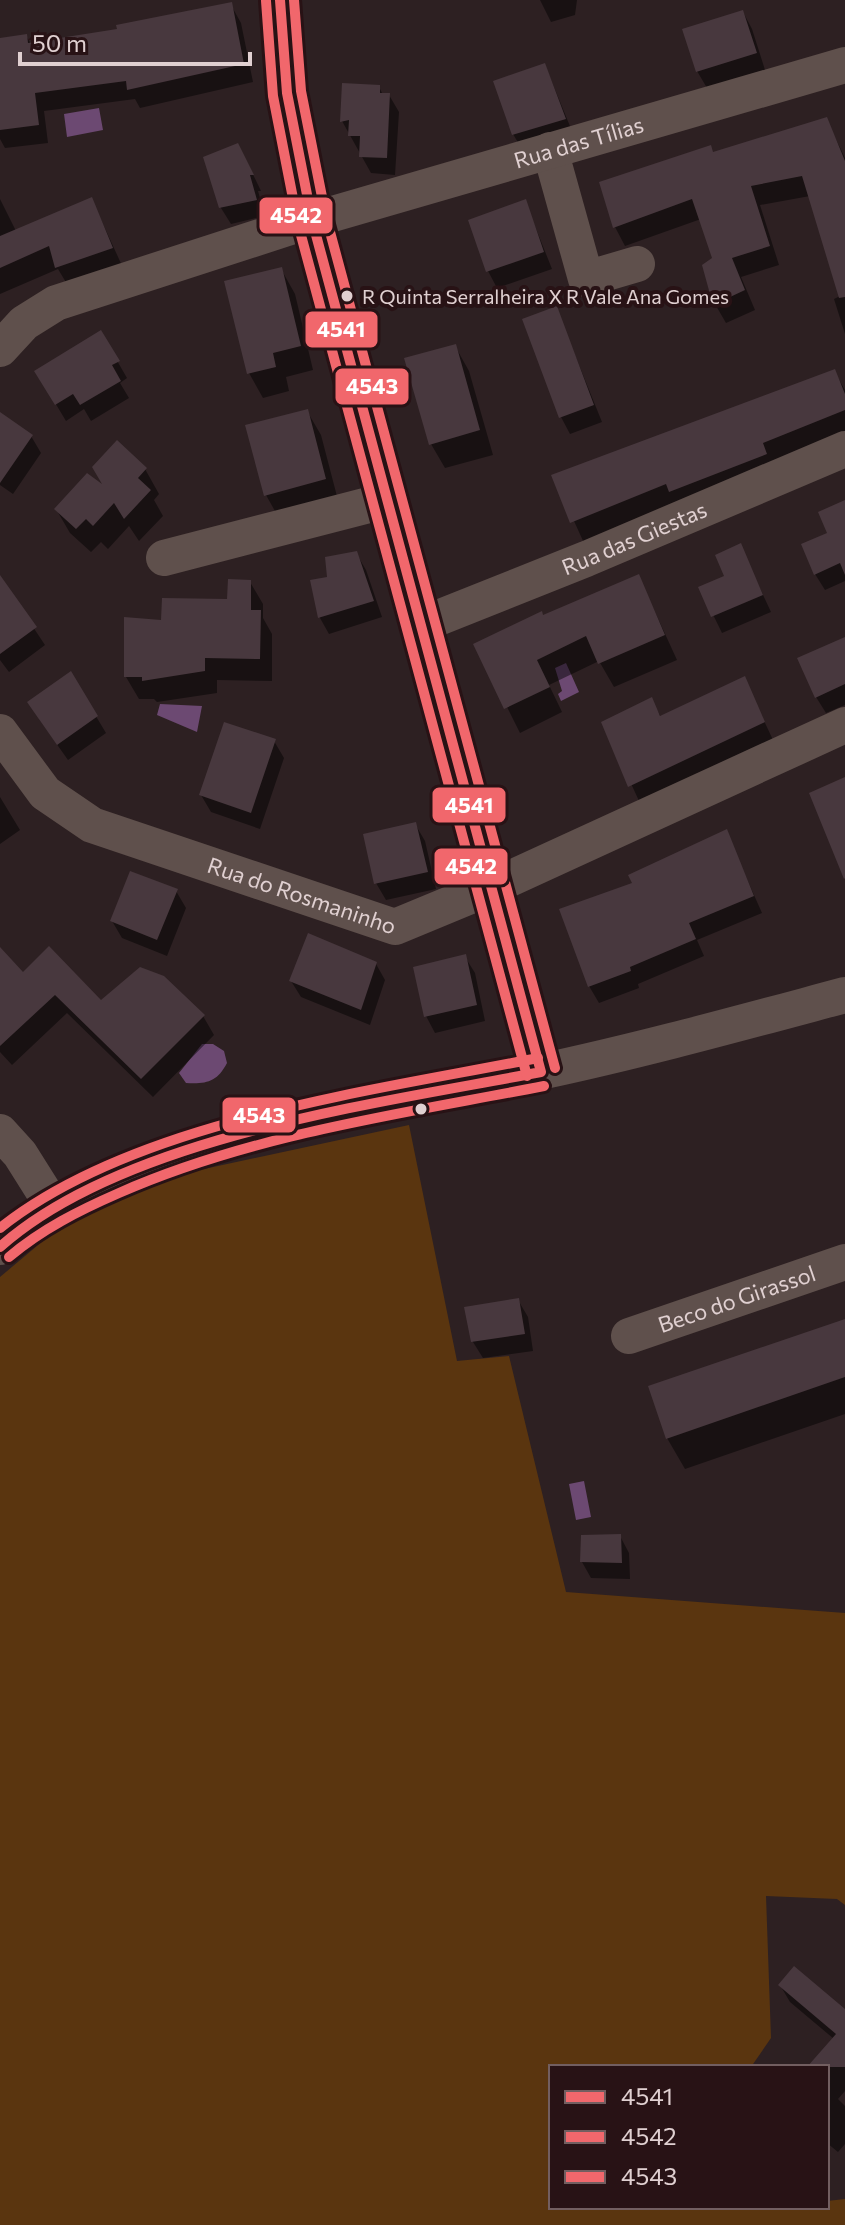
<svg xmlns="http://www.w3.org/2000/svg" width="845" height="2225" font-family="Commissioner,sans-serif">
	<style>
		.green { fill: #5a350f }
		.water { fill: #6c4972 }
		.shadow { fill: #0007 }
		.building { fill: #48383e }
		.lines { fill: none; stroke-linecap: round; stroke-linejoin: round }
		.minor { stroke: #5f504c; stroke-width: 36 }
		.bus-1-casing { stroke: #281215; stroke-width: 16 }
		.bus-2-casing { stroke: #281215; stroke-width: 16 }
		.bus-3-casing { stroke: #281215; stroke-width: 16 }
		.bus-1 { stroke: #f1676c; stroke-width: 10 }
		.bus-2 { stroke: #f1676c; stroke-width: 10 }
		.bus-3 { stroke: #f1676c; stroke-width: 10 }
		.bus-dot { fill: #e0d0d1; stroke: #281215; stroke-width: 3 }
		.labels { text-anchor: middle; stroke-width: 8; stroke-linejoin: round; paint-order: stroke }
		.bus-label { font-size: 20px; fill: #e0d0d1; stroke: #281215; text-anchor: start }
		.street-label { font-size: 22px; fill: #e0d0d1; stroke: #281215 }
		.line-badge { stroke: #281215; stroke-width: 3 }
		.badge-label { font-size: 22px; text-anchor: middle; font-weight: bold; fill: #fff }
	</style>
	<rect width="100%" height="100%" fill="#2d2022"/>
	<path class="green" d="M409,1125L457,1361L509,1356L566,1592L845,1613V1905L837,1899L766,1896L771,2038L751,2067H551V2207H827V2201L845,2199V2225H0V1277L50,1235L153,1180Z"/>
	<path class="water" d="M99,108L103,130L67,137L64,114Z
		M566,663L579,692L561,701L558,694L562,691L555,668Z
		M160,704L202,706L197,732L157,715Z
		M202,1044H213L224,1051L227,1063C217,1082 207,1084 186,1083L179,1073Z
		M584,1481L591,1517L576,1520L569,1484Z"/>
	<path class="shadow" d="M540,0H577L575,15L551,22Z
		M231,5L241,23L253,82L140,108L135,99L44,111L48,143L5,148L0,139V40L26,36L31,44L119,31Z
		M743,12L752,29L765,70L707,88L697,71Z
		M545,65L574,136L523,151L513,134Z
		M379,87L383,95H389L399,112L395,175L371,173L342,121Z
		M826,119L845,158V334L834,299L840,296L810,196L760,205L779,265L741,277L755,310L726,323L715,304L714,259L701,219L625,246L615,227L714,154Z
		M206,158L247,162L261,191H258L265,216L231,224L221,208Z
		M0,199L16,231L92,200L124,270L70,289L58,269L0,294Z
		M525,201L552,269L497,288L488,271Z
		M281,269L295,294L313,370L286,377L289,391L263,398L249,373Z
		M556,308L602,422L570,434L561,417Z
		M101,333L127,378L120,383L129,398L91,421L84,409L66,421L36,371Z
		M455,346L469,371L493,455L445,468L431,444Z
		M834,371L845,390V435L584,543L554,477Z
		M307,411L321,435L339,504L280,520L266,495Z
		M0,414L31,436L41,453L13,494L0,485Z
		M145,469L159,494L154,500L163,516L139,541L129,526L108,549L101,542L91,552L70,533L56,509Z
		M845,505V581L825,590L815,574L830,534Z
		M740,546L771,612L722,633L700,588L726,577Z
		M356,553L366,570L382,617L329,634L320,618L313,582L329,579Z
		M639,577L677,660L614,687L599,661L549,685L562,712L520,733L476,645Z
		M250,582L263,604V618L272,634V681L217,680V693L157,702L154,699H139L126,677L163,622L229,601Z
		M7,588L45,645L9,672L0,660V593Z
		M845,639V705L826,713L816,697Z
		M70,673L106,733L68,760L39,719Z
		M744,678L773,740L640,803L603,723L651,700L661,717Z
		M274,741L284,758L260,829L211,812L201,795Z
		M0,797L20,830L0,844Z
		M415,824L425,841L436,889L386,900L376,883Z
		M726,832L762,913L697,940L704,956L638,984L639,988L599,1003L589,986L634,884Z
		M176,891L186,908L167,956L122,938L112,921Z
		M0,950L23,975L101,1003L203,1016L214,1035L153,1097L67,1013L12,1065L0,1052Z
		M465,957L475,973L485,1021L435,1033L426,1016Z
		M376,964L385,980L370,1025L301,997L291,981Z
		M518,1300L528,1317L533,1351L483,1358L473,1342L466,1309Z
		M845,1321V1414L685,1469L667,1438Z
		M620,1536L629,1553L630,1579L591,1578L582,1562Z
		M780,1985L845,2011V2091L838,2099L845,2106V2144L838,2152L827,2143V2067H810L834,2039L790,2002Z"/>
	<path class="building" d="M232,2L244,64L127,90L126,81L35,93L39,125L0,130V38L27,34L28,43L117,29L116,25Z
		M743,10L757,53L696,72L682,29Z
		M545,63L566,119L512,135L493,81Z
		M342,83L380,85V93H390L387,158L359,157L360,136H348L349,120L340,122Z
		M827,117L845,161V297L839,298L802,176L751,186L770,246L732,258L745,290L713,305L702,265L712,258L692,199L613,228L599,182L711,145L713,152Z
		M238,143L254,175H250L257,200L219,208L203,157Z
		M92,197L113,248L55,268L49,246L0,268V236Z
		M526,199L544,252L486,272L468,220Z
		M282,267L301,346L273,353L276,367L247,374L224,281Z
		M557,306L594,405L559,418L522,319Z
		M101,330L120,361L112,365L121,381L80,405L73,394L55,405L34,371Z
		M456,344L480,430L429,445L404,358Z
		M835,369L845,394V410L763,443L767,454L669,492L666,484L570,523L551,475Z
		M308,409L326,479L264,496L245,425Z
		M0,412L33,435L0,483Z
		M117,440L147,468L138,478L151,490L124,519L114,503L93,526L86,519L76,529L54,509L87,473L102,484L92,467Z
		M845,500V575L840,563L814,575L801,544L827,533L818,512Z
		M741,543L763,595L711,617L698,587L724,576L715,555Z
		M357,551L374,601L318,618L310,580L327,577L325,557Z
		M639,574L665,635L598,664L586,636L537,660L550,687L504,709L473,644L542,611L543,615Z
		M0,575L37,627L0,654Z
		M228,579L251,580V610H261L260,659L205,658V671L142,681V677H124V617L161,620L162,598L227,599Z
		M845,637V684L815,698L797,658Z
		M71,671L98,716L57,745L27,702Z
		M745,676L765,722L628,787L601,722L652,697L660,716Z
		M224,722L276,739L251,813L199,795Z
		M845,777V878L844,879L809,793Z
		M416,822L428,872L374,884L363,834Z
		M727,829L754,896L689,923L696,939L630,967L631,971L588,987L559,909L632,883L628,875Z
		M130,871L178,889L157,940L110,921Z
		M308,933L377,962L361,1010L289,981Z
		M49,946L101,1000L140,967L164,976L205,1015L141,1079L55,995L0,1046V947L23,972Z
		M466,954L477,1005L424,1017L413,967Z
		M519,1298L525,1334L471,1342L464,1307Z
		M845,1319V1377L666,1439L648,1386Z
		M621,1534L622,1563L580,1562L581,1535Z
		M794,1966L845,2009V2067H807L836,2034L778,1985Z"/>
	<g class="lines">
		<g class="minor">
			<path d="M280,0L287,93L312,220L541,1072"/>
			<path d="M550,150L586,279L637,264"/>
			<path id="s1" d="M0,349L24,323L56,303L312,220L845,65"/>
			<path d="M164,558L388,500"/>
			<path id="s2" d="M423,624L586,559L845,449"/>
			<path id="s3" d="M0,732L45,793L92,825L395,927L494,886L845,725"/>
			<path d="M0,1132L20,1154L54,1208"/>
			<path d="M0,1247C25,1223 56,1207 86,1192C228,1123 388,1106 540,1072C643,1050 744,1022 845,995"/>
			<path id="s4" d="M629,1336L845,1262"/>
		</g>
		<g class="bus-1-casing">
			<path id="bus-1" d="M280,0L287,93L312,220L541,1072
				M0,1247C124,1136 381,1103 541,1072"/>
		</g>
		<g class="bus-2-casing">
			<path id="bus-2" d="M266,1L273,96L298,224L527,1076
				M9,1257C42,1229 80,1210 119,1193C253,1134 401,1114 544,1086"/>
		</g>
		<g class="bus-3-casing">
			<path id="bus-3" d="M294,0L301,91L326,217L555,1068
				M0,1228C134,1121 373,1091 538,1058"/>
		</g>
		<use href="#bus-1" class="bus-1"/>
		<use href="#bus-2" class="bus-2"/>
		<use href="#bus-3" class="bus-3"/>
	</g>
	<g class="bus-dot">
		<circle cx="347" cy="296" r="7"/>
		<circle cx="421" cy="1109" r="7"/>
	</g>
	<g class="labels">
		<g class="bus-label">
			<text x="362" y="304">R Quinta Serralheira X R Vale Ana Gomes</text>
		</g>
		<g class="street-label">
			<text dy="8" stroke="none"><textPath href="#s1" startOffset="620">Rua das Tílias</textPath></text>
			<text dy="8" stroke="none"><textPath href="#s2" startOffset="228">Rua das Giestas</textPath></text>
			<text dy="8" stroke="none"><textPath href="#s3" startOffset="354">Rua do Rosmaninho</textPath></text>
			<text dy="8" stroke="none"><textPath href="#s4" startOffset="114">Beco do Girassol</textPath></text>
		</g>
	</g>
	<g class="line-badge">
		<rect x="258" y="196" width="76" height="39" rx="8" fill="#f1676c"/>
		<rect x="304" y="310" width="75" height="39" rx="8" fill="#f1676c"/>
		<rect x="334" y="367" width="76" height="39" rx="8" fill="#f1676c"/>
		<rect x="431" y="786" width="76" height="38" rx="8" fill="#f1676c"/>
		<rect x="433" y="847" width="76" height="39" rx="8" fill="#f1676c"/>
		<rect x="221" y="1096" width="76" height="38" rx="8" fill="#f1676c"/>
	</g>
	<g class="badge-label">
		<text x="296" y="223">4542</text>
		<text x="341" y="337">4541</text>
		<text x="372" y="394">4543</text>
		<text x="469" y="813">4541</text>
		<text x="471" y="874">4542</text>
		<text x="259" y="1123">4543</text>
	</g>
	<rect x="549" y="2065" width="280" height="144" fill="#281215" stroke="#725e60" stroke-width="2"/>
	<rect x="565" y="2091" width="40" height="12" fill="#f1676c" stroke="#725e60" stroke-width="2"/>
	<text x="621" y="2105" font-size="24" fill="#e0d0d1">4541</text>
	<rect x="565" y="2131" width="40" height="12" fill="#f1676c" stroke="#725e60" stroke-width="2"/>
	<text x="621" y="2145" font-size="24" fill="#e0d0d1">4542</text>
	<rect x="565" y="2171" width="40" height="12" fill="#f1676c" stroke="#725e60" stroke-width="2"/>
	<text x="621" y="2185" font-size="24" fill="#e0d0d1">4543</text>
	<path d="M20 52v12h230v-12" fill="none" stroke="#e0d0d1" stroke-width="4"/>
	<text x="32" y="52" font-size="24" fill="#e0d0d1" stroke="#281215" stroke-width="6" paint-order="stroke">50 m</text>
</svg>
